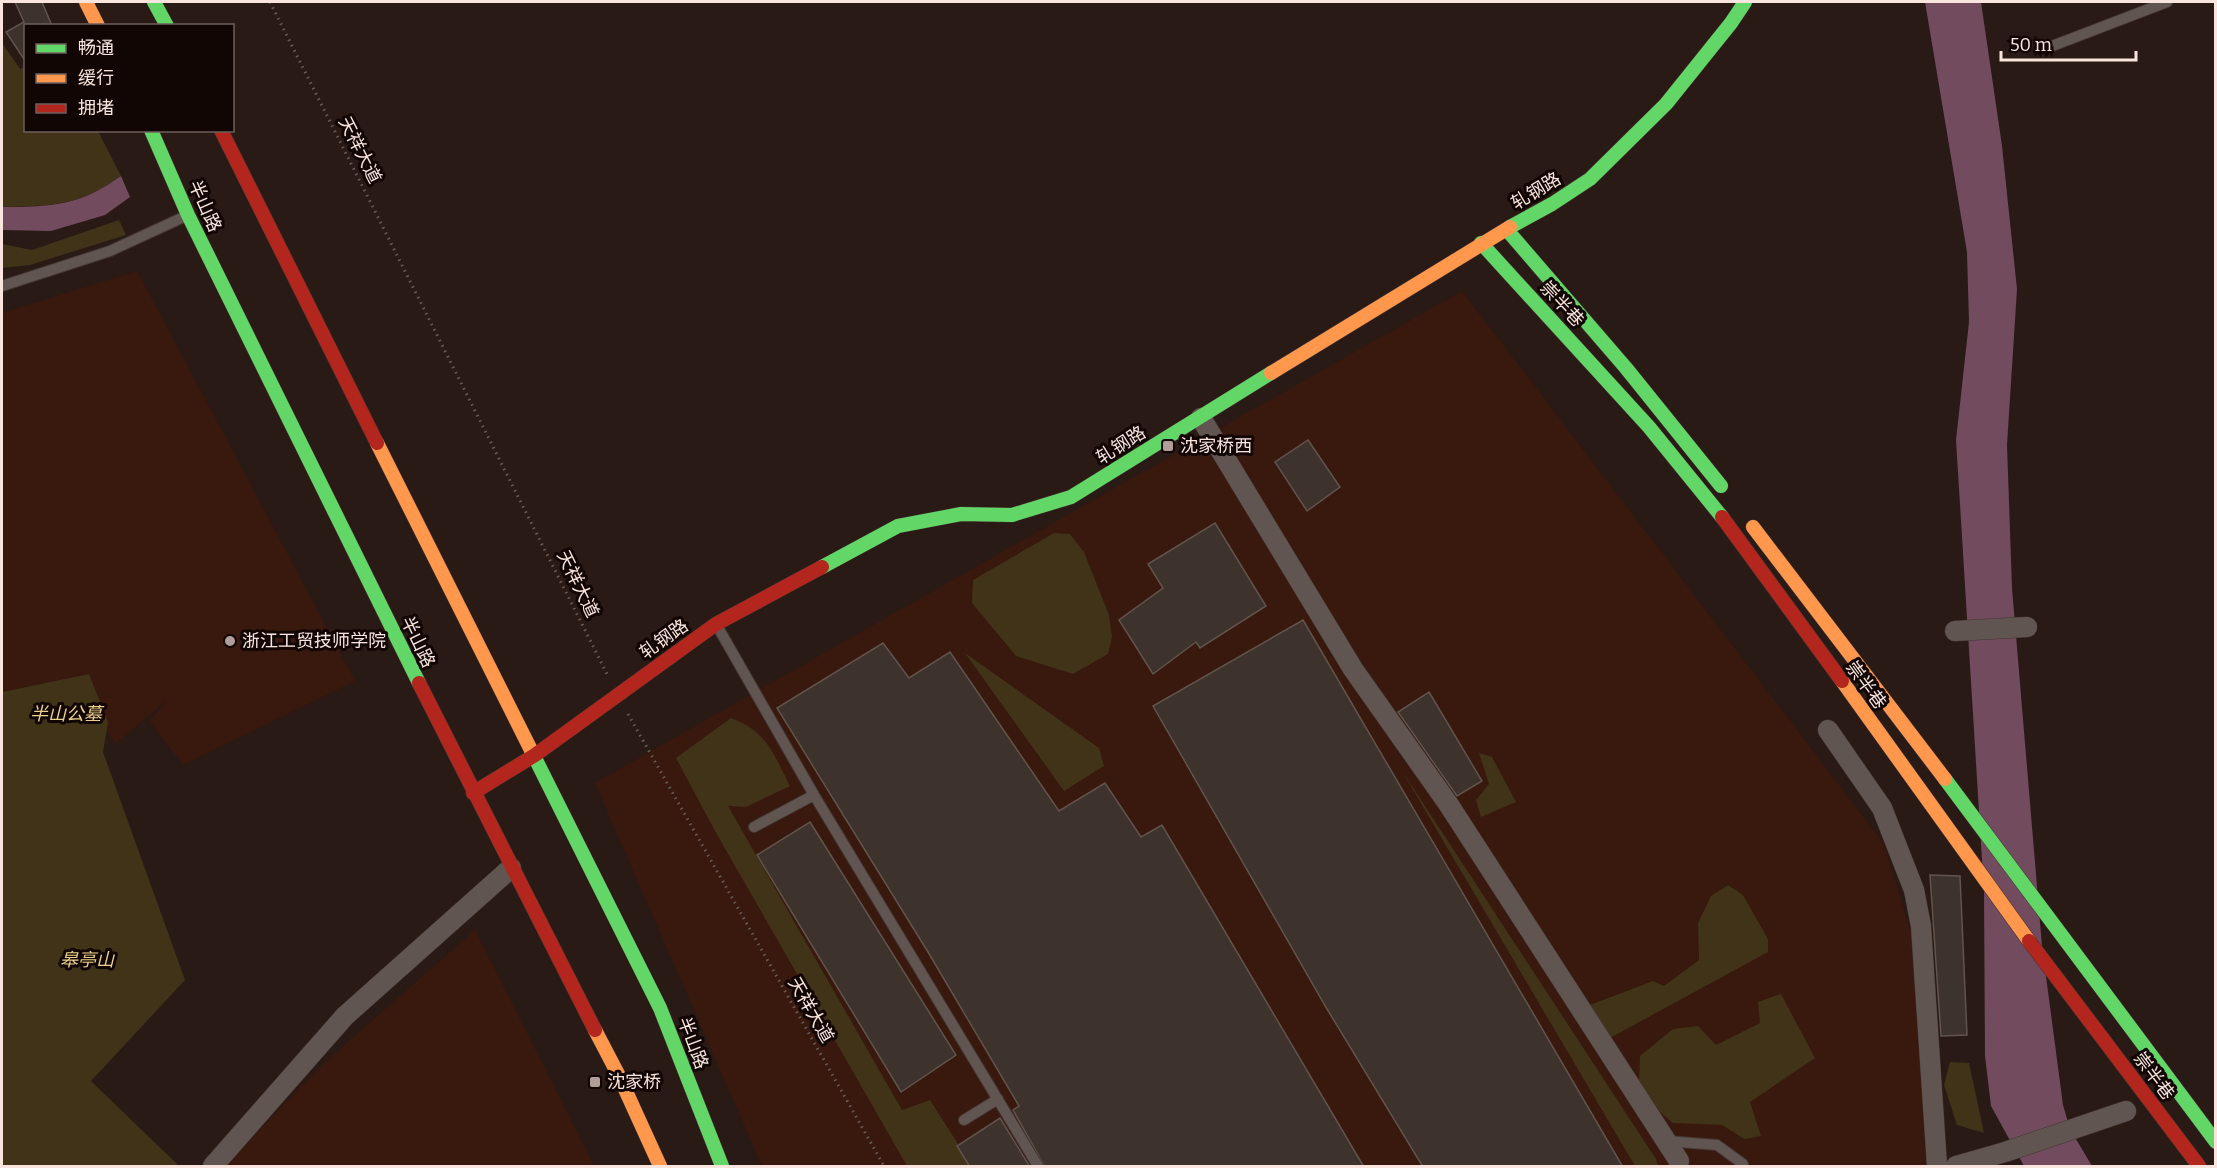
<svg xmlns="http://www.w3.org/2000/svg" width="2217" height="1168" font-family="Bitter,'Noto Sans SC',serif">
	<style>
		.built { fill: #39180e }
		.green { fill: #403318 }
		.water { fill: #724b5e }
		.building { fill: #3e322c; stroke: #60544d; stroke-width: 1.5 }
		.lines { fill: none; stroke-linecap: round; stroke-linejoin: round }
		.lane-casing { stroke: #443633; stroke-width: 12 }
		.street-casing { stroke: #443633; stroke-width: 21 }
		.fast-casing { stroke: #443633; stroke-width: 15 }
		.slow-casing { stroke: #443633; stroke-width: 15 }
		.jam-casing { stroke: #443633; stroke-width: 15 }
		.path { stroke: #665b56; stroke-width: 3; stroke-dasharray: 1.5 4.5; stroke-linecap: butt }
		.lane { stroke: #615551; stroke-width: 10 }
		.street { stroke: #615551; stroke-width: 20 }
		.fast { stroke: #63d668; stroke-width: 14 }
		.slow { stroke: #ff974d; stroke-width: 14 }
		.jam { stroke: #b3261e; stroke-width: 14 }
		.poi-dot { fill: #b19e98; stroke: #110603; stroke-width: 2 }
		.labels { text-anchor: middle; stroke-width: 6; stroke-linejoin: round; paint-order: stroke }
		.street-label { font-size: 18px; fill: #f9e5de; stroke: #110603 }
		.poi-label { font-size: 18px; fill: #f9e5de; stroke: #110603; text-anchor: start }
		.park-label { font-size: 18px; font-style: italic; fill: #ebd18b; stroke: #110603 }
	</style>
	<rect width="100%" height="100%" fill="#2a1a15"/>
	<path class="built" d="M137,271L355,681L183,765L150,721L168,699L115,744L107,731L89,674L2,692V313Z
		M1462,291L1884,844L1912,937L1926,1166H762L595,783Z
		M475,930L594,1166H225L324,1063Z"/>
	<path class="green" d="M2,43L20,69L25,67L26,130L98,131L121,176C112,182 103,188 93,193C64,207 33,206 2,207Z
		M119,220L126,235L30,265L2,268V244L32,250Z
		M1054,533L1070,534L1084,552L1109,615L1112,637L1108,654L1073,674L1016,656L972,603L973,580Z
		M965,653L1099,748L1104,766L1064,791Z
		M89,674L108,722L103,752L185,980L91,1081L179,1166H2V692Z
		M731,718C767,731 774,755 790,786L746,807L728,806L902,1110L930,1100L972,1166H907L715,831L676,758Z
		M1479,753L1492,757L1516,802L1481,817L1476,800L1489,784Z
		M1402,771L1656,1159L1658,1166H1635Z
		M1728,885L1743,895L1768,939V952L1610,1038L1590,1005L1653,981L1664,986L1699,960L1698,923L1711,896Z
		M1781,994L1815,1058L1750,1102L1761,1136L1744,1139L1722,1125L1673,1123L1660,1112L1639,1081L1640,1056L1673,1029L1698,1026L1716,1045L1760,1023L1758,1002Z
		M1950,1062L1969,1063L1984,1133L1957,1125L1944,1085Z"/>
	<path class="water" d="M1925,2H1981L2002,146L2017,289L2007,445L2012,588L2042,946L2063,1105L2070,1129L2092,1166H2024L1991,1106L1985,1056L1984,892L1956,440L1969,322L1967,252Z
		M121,176L130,197L105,215L51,231L2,230V207C32,207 65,207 93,193C103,188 112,182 121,176Z"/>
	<path class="building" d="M15,2H42L52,26L26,25V62L6,32L24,22Z
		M1308,440L1340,487L1307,511L1275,462Z
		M1215,523L1266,606L1200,648L1196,642L1153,674L1119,620L1163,588L1148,564Z
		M1303,620L1623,1167H1423L1327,1009L1153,706Z
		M883,643L909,678L950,652L1059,811L1105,783L1141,837L1162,825L1364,1167H1045L1013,1110L1019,1106L928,952L777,708Z
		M1429,692L1482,781L1457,796L1398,712Z
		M810,822L956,1055L901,1092L757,855Z
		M1930,875L1960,876L1967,1035L1941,1036Z
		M1000,1118L1030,1167H970L957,1146Z"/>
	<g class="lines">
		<g class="lane-casing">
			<path id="lane" d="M2047,48L2167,2
				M2,286L110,251L188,215
				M716,624L814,795L1038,1166
				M754,827L814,795
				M964,1120L998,1099
				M1667,1141L1717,1145L1743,1164"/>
		</g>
		<g class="street-casing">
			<path id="street" d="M1201,418L1353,669L1449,805L1679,1161
				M1955,631L2027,627
				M1828,730L1882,808L1914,890L1921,926L1937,1166
				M213,1166L345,1016L511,868
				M1956,1166L2005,1152L2126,1111"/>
		</g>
		<g class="fast-casing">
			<path id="fast" d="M154,2L167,26
				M151,130L188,215L419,683
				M1510,227L1552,204L1590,179L1666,104L1731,23L1745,2
				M1507,230L1626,368L1721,486
				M1481,243L1649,427L1722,517
				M822,567L898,526L961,514L1012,515L1071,497L1271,373
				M531,750L660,1008L722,1166
				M1945,779L2216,1142"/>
		</g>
		<g class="slow-casing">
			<path id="slow" d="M86,2L98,26
				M1271,373L1510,227
				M377,443L531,750
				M1753,527L1945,779
				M1842,681L2029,941
				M595,1030L619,1076L660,1166"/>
		</g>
		<g class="jam-casing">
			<path id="jam" d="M221,130L377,443
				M1722,517L1842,681
				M419,683L595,1030
				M473,793L535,755L716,624L822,567
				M2029,941L2199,1166"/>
		</g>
		<path class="path" d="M270,2L607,674
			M628,714L884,1166"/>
		<use href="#lane" class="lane"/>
		<use href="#street" class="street"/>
		<use href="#fast" class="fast"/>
		<use href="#slow" class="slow"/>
		<use href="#jam" class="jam"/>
	</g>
	<g class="poi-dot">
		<rect x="1162" y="440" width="12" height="12" rx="3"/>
		<circle cx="230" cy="641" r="6"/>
		<rect x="589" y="1076" width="12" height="12" rx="3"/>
	</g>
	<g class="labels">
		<g class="street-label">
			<text transform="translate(360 150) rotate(63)" y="6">天祥大道</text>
			<text transform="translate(1536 191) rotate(-31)" y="6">轧钢路</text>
			<text transform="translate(205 206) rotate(66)" y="6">半山路</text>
			<text transform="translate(1562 304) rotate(47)" y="6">崇半巷</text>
			<text transform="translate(1121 445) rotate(-32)" y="6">轧钢路</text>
			<text transform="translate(578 584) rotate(64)" y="6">天祥大道</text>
			<text transform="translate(664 639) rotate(-35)" y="6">轧钢路</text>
			<text transform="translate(418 642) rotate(64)" y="6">半山路</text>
			<text transform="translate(1866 685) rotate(54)" y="6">崇半巷</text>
			<text transform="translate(811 1010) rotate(60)" y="6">天祥大道</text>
			<text transform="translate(693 1043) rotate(69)" y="6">半山路</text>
			<text transform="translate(2154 1076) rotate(53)" y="6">崇半巷</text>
		</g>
		<g class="poi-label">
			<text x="1180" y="452">沈家桥西</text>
			<text x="242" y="647">浙江工贸技师学院</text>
			<text x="607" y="1088">沈家桥</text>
		</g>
		<g class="park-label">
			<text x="66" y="720">半山公墓</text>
			<text x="87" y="966">皋亭山</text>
		</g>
	</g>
	<rect width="2217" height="1168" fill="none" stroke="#f9e5de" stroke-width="6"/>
	<rect x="24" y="24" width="210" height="108" fill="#110603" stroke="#6e5f5b" stroke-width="1.5"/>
	<rect x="36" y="44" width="30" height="9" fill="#63d668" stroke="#6e5f5b" stroke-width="1.5"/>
	<text x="78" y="54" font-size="18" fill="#f9e5de">畅通</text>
	<rect x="36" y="74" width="30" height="9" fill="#ff974d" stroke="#6e5f5b" stroke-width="1.5"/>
	<text x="78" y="84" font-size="18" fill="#f9e5de">缓行</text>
	<rect x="36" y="104" width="30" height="9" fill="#b3261e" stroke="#6e5f5b" stroke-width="1.5"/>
	<text x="78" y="114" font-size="18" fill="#f9e5de">拥堵</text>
	<path d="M2001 51v9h135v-9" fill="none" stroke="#f9e5de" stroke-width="3"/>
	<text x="2010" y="51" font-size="18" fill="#f9e5de" stroke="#110603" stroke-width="4.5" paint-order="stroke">50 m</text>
</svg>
